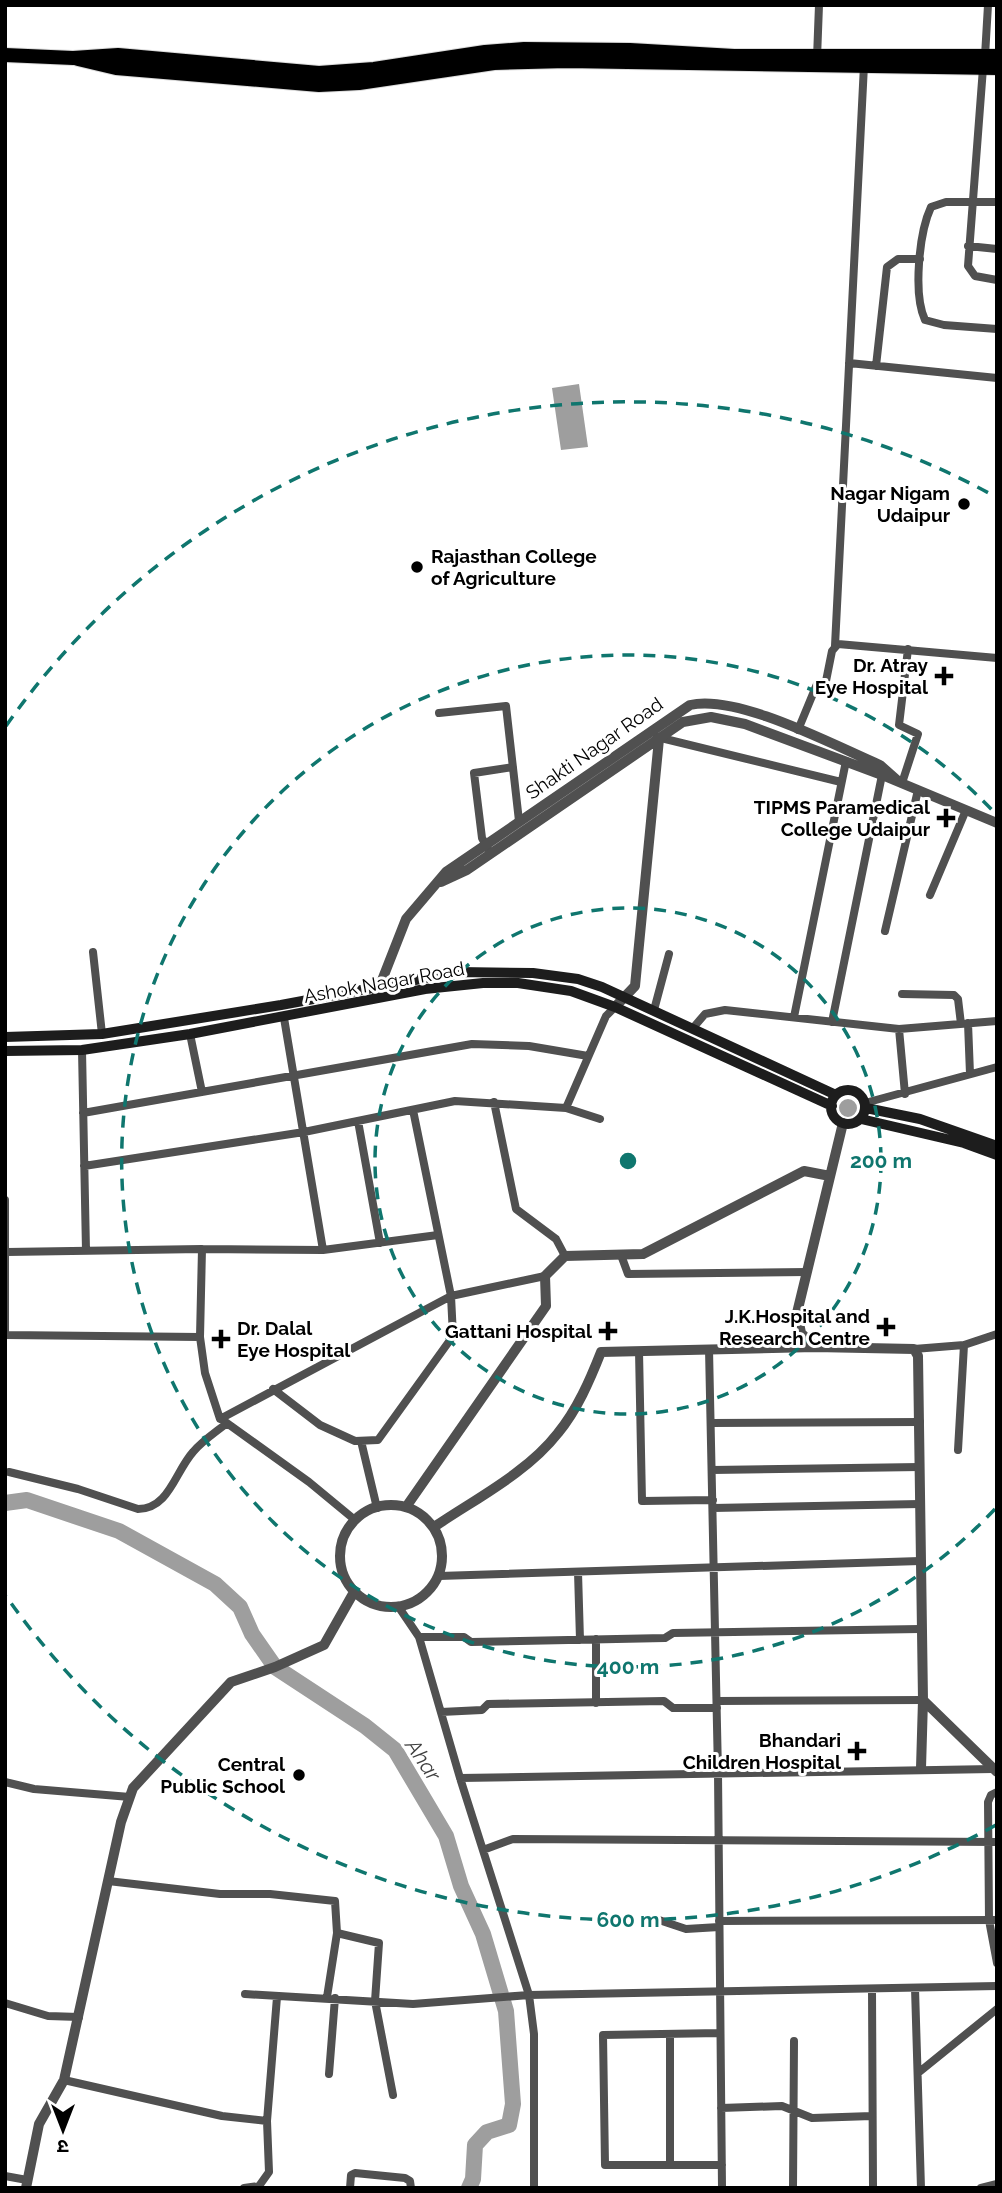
<svg xmlns="http://www.w3.org/2000/svg" width="1002" height="2193" font-family="Raleway,'Noto Sans Devanagari',sans-serif">
	<style>
		.water { fill: #9e9e9e }
		.lines { fill: none; stroke-linecap: round; stroke-linejoin: round }
		.river { stroke: #9e9e9e; stroke-width: 16 }
		.trunk-casing { stroke: #dbdbdb; stroke-width: 16 }
		.minor { stroke: #505050; stroke-width: 8 }
		.tertiary { stroke: #505050; stroke-width: 10 }
		.secondary { stroke: #1d1d1d; stroke-width: 10 }
		.trunk { stroke: #000; stroke-width: 14 }
		.ring { fill: none; stroke: #0f766e; stroke-width: 3.5; stroke-dasharray: 12 9 }
		.poi-dot { fill: #000; stroke: #fff; stroke-width: 2.5 }
		.labels { text-anchor: middle; stroke-width: 6; stroke-linejoin: round; paint-order: stroke }
		.poi-label { font-size: 19px; font-weight: bold; fill: #000; stroke: #fff; text-anchor: end }
		.street-label { font-size: 19px; fill: #000; stroke: #fff }
		.water-label { font-size: 21px; font-style: italic; fill: #3f3f3f; stroke: #fff }
		.centre { fill: #0f766e; stroke: #fff; stroke-width: 3.5 }
		.ring-label { font-size: 21px; text-anchor: middle; font-weight: bold; fill: #0f766e; stroke: #fff; stroke-width: 6; stroke-linejoin: round; paint-order: stroke }
	</style>
	<rect width="100%" height="100%" fill="#fff"/>
	<path class="water" d="M579,384L588,447L561,450L552,388Z
		M839 1108a9 9 0 1 1 18 0a9 9 0 1 1-18 0Z"/>
	<g class="lines">
		<path class="river" d="M5,1503L27,1500L119,1531L215,1584L240,1607L252,1634L275,1667L365,1726L395,1750L446,1836L461,1886L483,1934L506,2011L513,2104L509,2125L487,2132L475,2145L473,2179L469,2188"/>
		<g class="trunk-casing">
			<path id="trunk" d="M5,55L73,58L118,55L319,73L374,69L485,52L524,49L630,50L734,56H997
				M78,59L116,68L319,85L359,83L494,63L567,61L997,68"/>
		</g>
		<path class="minor" d="M985,56L988,5
			M817,58L819,5
			M983,68L968,266L975,276L997,280
			M997,202H946L931,207C919,233 913,294 925,320L944,325L997,329
			M968,246L997,249
			M849,363L997,378
			M876,366L887,267L898,259H920
			M835,646L864,65
			M439,713L506,706L519,821
			M798,730L817,684L826,681L832,651L838,644L997,658
			M657,737L841,782
			M902,783L918,734L899,725L908,649
			M488,849L482,838L474,773L513,767
			M930,895L966,810
			M885,931L918,790
			M93,952L102,1034
			M902,994L954,995L958,999L961,1024
			M654,1010L669,954
			M794,1017L846,761
			M284,1018L323,1250L202,1249L200,1337L205,1373L220,1419L451,1296L545,1276
			M832,1022L882,775
			M968,1023L970,1074
			M693,1028L705,1014L725,1010L899,1029L997,1021
			M899,1029L905,1094
			M190,1034L202,1092
			M82,1050L86,1251
			M494,1102L516,1209L556,1239L565,1256
			M865,1103L997,1067
			M566,1108L600,1119
			M83,1113L472,1044L529,1046L588,1056
			M358,1121L380,1243
			M84,1166L304,1132L455,1101L566,1108L606,1016L615,1007
			M5,1200V1335
			M323,1250L438,1235
			M7,1252L202,1249
			M621,1255L628,1274L807,1272
			M5,1335L200,1337
			M964,1345L997,1334
			M709,1349L718,1773L722,2188
			M914,1349L964,1345L958,1450
			M639,1351L642,1501L713,1500
			M273,1389L320,1425L355,1441L378,1440L453,1336L451,1296L413,1110
			M224,1421L309,1482L355,1520
			M711,1423L920,1422
			M361,1441L377,1508
			M712,1470L920,1467
			M9,1472L78,1489L138,1509C169,1509 175,1472 193,1452C202,1441 216,1432 227,1423
			M713,1508L920,1504
			M578,1572L580,1640
			M439,1576L920,1561
			M398,1606L419,1637L460,1778L529,1995L534,2034V2188
			M419,1637H464L471,1642L665,1638L673,1633L920,1629
			M596,1639V1703
			M717,1701L923,1700
			M441,1712L482,1710L488,1704L664,1701L673,1708H717
			M460,1778L993,1769
			M5,1782L34,1789L130,1797
			M997,1792L991,1795L988,1802L989,1920L997,1963
			M483,1850L513,1839L997,1842
			M108,1881L220,1894H270L335,1901L337,1933L379,1943L375,2001L393,2095
			M653,1918L686,1929L719,1927
			M719,1921L997,1920
			M915,1988L921,2188
			M872,1989L873,2188
			M245,1994L413,2004L529,1995L997,1986
			M327,1997L337,1933
			M5,2003L48,2016L79,2017
			M720,2033L603,2035L605,2165H722
			M918,2073L997,2009
			M329,2074L335,1998
			M64,2080L222,2116L267,2121
			M721,2108L782,2106L812,2118L872,2116
			M670,2165V2034
			M5,2176L27,2180
			M244,2188L259,2186L269,2172L267,2121L277,1997
			M350,2188L351,2175L355,2173L405,2178L410,2181L411,2188
			M793,2188L794,2041
			M981,2188L997,2184"/>
		<path class="tertiary" d="M441,882L467,870L683,722L711,717L745,724L882,775L997,823
			M377,993L406,919L446,872L690,705C738,694 833,745 880,765L898,781
			M615,1007L635,986L659,739
			M843,1123L797,1313L801,1333L815,1347L914,1349L918,1356L923,1700L997,1772
			M340 1556a51 51 0 1 1 102 0a51 51 0 1 1-102 0Z
			M406,1507L546,1306L545,1276L565,1256L643,1254L804,1171L830,1176
			M434,1527C475,1499 527,1473 558,1433C577,1410 590,1380 601,1352L815,1347
			M921,1768L923,1700
			M26,2188L39,2124L64,2080L121,1822L133,1788L231,1682L275,1667L324,1645L354,1592"/>
		<path class="secondary" d="M5,1037L102,1034L281,1005L458,972L533,973L578,979L602,987L836,1095
			M5,1051L82,1050L190,1034L425,989L483,983H518L571,991L615,1007L832,1106
			M831 1107a17 17 0 1 1 34 0a17 17 0 1 1-34 0Z
			M866,1108L920,1119L997,1146
			M861,1119L964,1143L997,1155"/>
		<use href="#trunk" class="trunk"/>
	</g>
	<g class="ring">
		<circle cx="628" cy="1161" r="253"/>
		<path d="M995 1509A506 506 0 1 1 995 813"/>
		<path d="M996 1825A759 759 0 0 1 6 1596M6 726A759 759 0 0 1 996 497"/>
	</g>
	<g class="poi-dot">
		<circle cx="964" cy="504" r="7"/>
		<circle cx="417" cy="567" r="7"/>
		<path d="M940.5 665.5h7v7h7v7h-7v7h-7v-7h-7v-7h7z"/>
		<path d="M942.5 807.5h7v7h7v7h-7v7h-7v-7h-7v-7h7z"/>
		<path d="M882.5 1316.5h7v7h7v7h-7v7h-7v-7h-7v-7h7z"/>
		<path d="M604.5 1320.5h7v7h7v7h-7v7h-7v-7h-7v-7h7z"/>
		<path d="M217.5 1328.5h7v7h7v7h-7v7h-7v-7h-7v-7h7z"/>
		<path d="M853.5 1740.5h7v7h7v7h-7v7h-7v-7h-7v-7h7z"/>
		<circle cx="299" cy="1775" r="7"/>
	</g>
	<g class="labels">
		<g class="poi-label">
			<text x="950" y="500">Nagar Nigam<tspan x="950" dy="22">Udaipur</tspan></text>
			<text x="431" y="563" text-anchor="start">Rajasthan College<tspan x="431" dy="22">of Agriculture</tspan></text>
			<text x="928" y="672">Dr. Atray<tspan x="928" dy="22">Eye Hospital</tspan></text>
			<text x="930" y="814">TIPMS Paramedical<tspan x="930" dy="22">College Udaipur</tspan></text>
			<text x="870" y="1323">J.K.Hospital and<tspan x="870" dy="22">Research Centre</tspan></text>
			<text x="237" y="1335" text-anchor="start">Dr. Dalal<tspan x="237" dy="22">Eye Hospital</tspan></text>
			<text x="592" y="1338">Gattani Hospital</text>
			<text x="841" y="1747">Bhandari<tspan x="841" dy="22">Children Hospital</tspan></text>
			<text x="285" y="1771">Central<tspan x="285" dy="22">Public School</tspan></text>
		</g>
		<g class="street-label">
			<text transform="translate(594 748) rotate(-35)" y="7">Shakti Nagar Road</text>
			<text transform="translate(384 982) rotate(-10)" y="7">Ashok Nagar Road</text>
		</g>
		<g class="water-label">
			<text transform="translate(423 1760) rotate(56)" y="7">Ahar</text>
		</g>
	</g>
	<circle cx="628" cy="1161" r="10" class="centre"/>
	<g class="ring-label">
		<text x="881" y="1168">200 m</text>
		<text x="628" y="1674">400 m</text>
		<text x="628" y="1927">600 m</text>
	</g>
	<rect width="1002" height="2193" fill="none" stroke="#000000" stroke-width="14"/>
	<g transform="translate(63 2130) rotate(180)" stroke="#ffffff" stroke-width="5" paint-order="stroke">
	<path d="M0-5L12 26L0 18L-12 26Z" fill="#000000"/>
	<text y="-10" font-size="19" font-weight="bold" text-anchor="middle" fill="#000000">उ</text>
	</g>
</svg>
